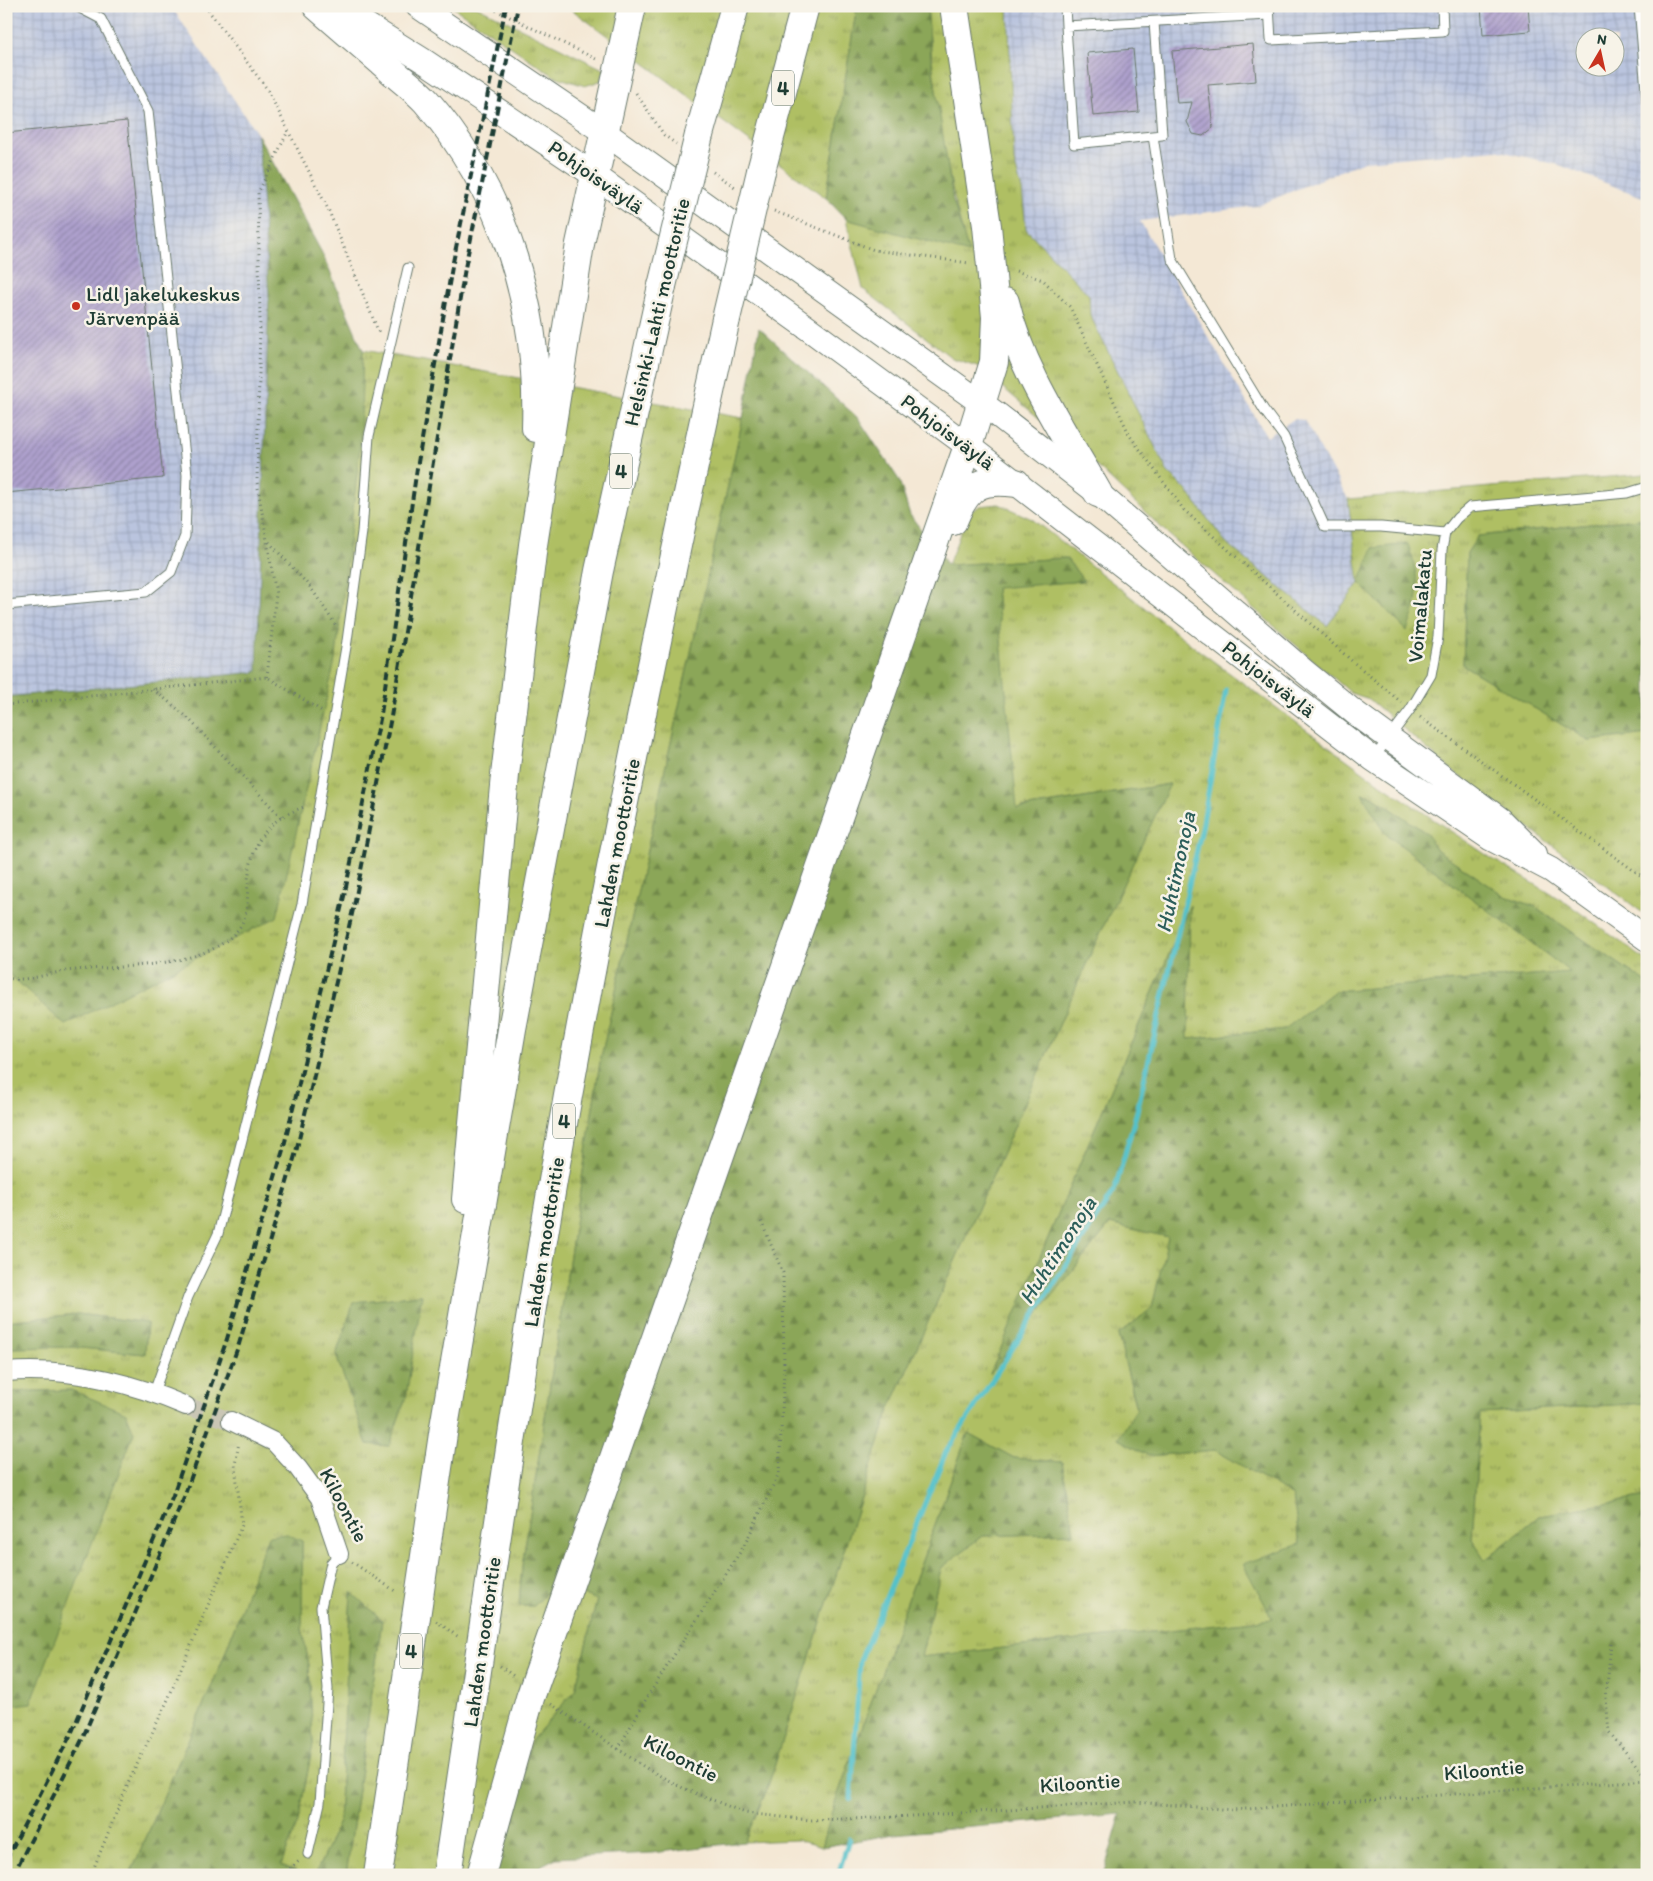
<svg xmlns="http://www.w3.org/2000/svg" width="1653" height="1881" font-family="Itim,sans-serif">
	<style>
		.industrial { fill: url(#industrial-grid); fill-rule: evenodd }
		.grass { fill: url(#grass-tufts); stroke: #677e4c; fill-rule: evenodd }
		.forest { fill: url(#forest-firs); stroke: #557246 }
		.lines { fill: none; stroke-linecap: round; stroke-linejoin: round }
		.stream { stroke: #54c1ca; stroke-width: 5 }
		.building { fill: url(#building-hatch) }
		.street-tunnel { stroke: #c9c6b5; stroke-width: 18; stroke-dasharray: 18 9; stroke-linecap: butt }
		.lane-casing { stroke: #6a796c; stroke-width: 11 }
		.street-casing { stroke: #6a796c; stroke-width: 20 }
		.secondary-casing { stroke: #6a796c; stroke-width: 26 }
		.highway-casing { stroke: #6a796c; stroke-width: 30 }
		.path { stroke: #6a796c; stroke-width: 3; stroke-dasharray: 1 4; stroke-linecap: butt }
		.lane { stroke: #fff; stroke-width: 9 }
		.street { stroke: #fff; stroke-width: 18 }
		.secondary { stroke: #fff; stroke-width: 24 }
		.highway { stroke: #fff; stroke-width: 28 }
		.rail { stroke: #1f3d34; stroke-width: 4; stroke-dasharray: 8 4; stroke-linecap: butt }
		.highway-bridge-casing { stroke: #6a796c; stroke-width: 30; stroke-linecap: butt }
		.highway-bridge { stroke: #fff; stroke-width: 28 }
		.poi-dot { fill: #c8321e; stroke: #f7f3e8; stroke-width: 2 }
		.labels { text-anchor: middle; stroke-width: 5; stroke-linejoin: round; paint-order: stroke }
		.shield { fill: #f7f3e8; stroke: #60746a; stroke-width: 1 }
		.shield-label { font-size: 20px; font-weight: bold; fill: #1f3d34 }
		.street-label { font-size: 21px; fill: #1f3d34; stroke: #f7f3e8 }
		.poi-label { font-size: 21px; fill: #1f3d34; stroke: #f7f3e8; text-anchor: start }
		.water-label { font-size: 22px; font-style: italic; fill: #2c5e5a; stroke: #f7f3e8 }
	</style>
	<defs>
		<pattern id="industrial-grid" width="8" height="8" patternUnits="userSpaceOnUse" patternTransform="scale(1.25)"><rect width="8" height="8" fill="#bac4de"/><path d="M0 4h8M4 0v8" fill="none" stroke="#9fa9bf"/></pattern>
		<pattern id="grass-tufts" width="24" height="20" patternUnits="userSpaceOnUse" patternTransform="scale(1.25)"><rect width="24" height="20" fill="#afbf63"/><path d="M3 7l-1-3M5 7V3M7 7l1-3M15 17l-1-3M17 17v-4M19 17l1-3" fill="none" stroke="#8e9c52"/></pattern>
		<pattern id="forest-firs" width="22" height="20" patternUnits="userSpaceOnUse" patternTransform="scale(1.25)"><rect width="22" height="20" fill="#8ba659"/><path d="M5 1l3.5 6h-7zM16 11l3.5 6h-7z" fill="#71884a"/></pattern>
		<pattern id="building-hatch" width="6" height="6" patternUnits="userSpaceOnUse" patternTransform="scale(1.25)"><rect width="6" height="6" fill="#aea0cd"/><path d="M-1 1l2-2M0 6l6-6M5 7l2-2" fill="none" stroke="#8d84a7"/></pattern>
	</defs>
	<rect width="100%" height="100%" fill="#f7f3e8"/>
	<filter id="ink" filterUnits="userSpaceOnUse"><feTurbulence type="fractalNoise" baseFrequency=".02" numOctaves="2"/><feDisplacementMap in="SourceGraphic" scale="10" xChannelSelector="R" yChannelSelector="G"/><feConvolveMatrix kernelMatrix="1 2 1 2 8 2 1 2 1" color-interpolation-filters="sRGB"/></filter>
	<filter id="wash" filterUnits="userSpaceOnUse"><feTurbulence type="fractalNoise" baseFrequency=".0096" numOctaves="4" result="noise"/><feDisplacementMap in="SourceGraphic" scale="20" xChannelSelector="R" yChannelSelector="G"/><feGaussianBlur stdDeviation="1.12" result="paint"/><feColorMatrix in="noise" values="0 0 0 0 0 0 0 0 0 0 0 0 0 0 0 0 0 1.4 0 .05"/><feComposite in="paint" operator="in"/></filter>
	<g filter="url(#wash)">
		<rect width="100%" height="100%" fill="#f4e8d5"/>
		<path class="industrial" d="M6,6H171L258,135L269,296L257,672L6,697Z
			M1008,6H1647V197H1642L1559,165L1496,150L1364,161L1257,206L1140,221L1267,437L1294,419L1304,420L1348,499L1359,583L1327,626L1226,543L1186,490L1167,471L1090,315L1089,295L1026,229L1022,190L1014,161ZM1586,38H1616V68H1586Z"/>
		<path class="grass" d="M451,6H476L605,70L600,81L585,86L554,76Z
			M567,6H857L826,198Z
			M927,6H1008L1014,161L1022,190L1026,229L1089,295L1090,315L1167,471L1186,490L1226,543L1327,626L1359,583L1348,499L1645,474L1647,472V518L1478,536L1467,553L1463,665L1589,741L1647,734V916L1454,772L1369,699L1351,693L1167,533L1103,472L977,366L952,358L863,289L846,219L968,252C945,172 934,89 927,6Z
			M363,350L743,418L600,1062L522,1566L519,1606H534L555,1584L597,1599L575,1690L532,1740L495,1875H346L382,1620L351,1593L339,1822L315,1875H305L281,1865L298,1822L313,1744L309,1665L302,1629V1541L268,1536L221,1664L130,1875H6V1706L31,1702L71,1390L6,1392V1348L70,1347L145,1354L147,1323L78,1314L6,1321V971L65,1025L336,656ZM421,1295L406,1397L389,1446L367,1444L336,1355L354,1302Z
			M999,504L1032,519L1197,649L1369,776L1491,858L1568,904L1647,961V983L1534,906L1505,896L1437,850L1426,833L1374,797L1386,834L1571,972L1335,991L1285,1029L1187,1039L1189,907L991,1372L1110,1224L1169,1237L1152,1308L1118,1335L1149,1456L1215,1450L1293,1496L1300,1544L1274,1619L921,1657L941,1568L982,1536L1074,1533L1062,1462L1014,1458L968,1433L832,1811L822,1847L797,1840L744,1842L766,1792L890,1408L1092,951L1169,784L1016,809L996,587L1084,581L1066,558L948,565L968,513L980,506Z
			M1647,1403V1497L1540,1515L1485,1560L1472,1539L1480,1413Z"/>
		<path class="forest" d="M857,6H927L931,58L953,200L969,253L846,219L826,198Z
			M258,135L322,253L363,350L360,448L336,656L277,917L65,1025L6,971V697L257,672L269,296Z
			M759,328L858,418L899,480L910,515L948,565L1066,558L1084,581L996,588L1017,809L1170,784L1092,951L890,1408L766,1792L744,1842L652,1853L556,1858L540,1866L536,1875H495L532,1740L575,1690L597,1600L555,1584L534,1606H519L522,1566L600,1062L743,418Z
			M1647,518V734L1589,741L1463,665L1467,553L1478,536Z
			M1408,544C1420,582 1421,594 1407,631L1359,583L1373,548Z
			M1362,794L1374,797L1426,833L1437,850L1505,896L1534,906L1647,983V1403L1480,1413L1472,1539L1485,1560L1540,1515L1647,1497V1875H1103L1121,1814L894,1834L822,1847L832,1811L968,1433L1014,1458L1062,1462L1074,1533L982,1536L941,1568L921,1657L1273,1619L1243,1564L1300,1544L1293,1496L1215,1450L1149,1456L1118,1439L1137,1408L1118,1335L1152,1308L1168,1237L1110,1224L990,1374L1190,905L1188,1039L1285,1029L1335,991L1570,972L1386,834Z
			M422,1295L406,1397L389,1446L367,1444L336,1355L354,1302Z
			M78,1314L147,1323L145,1354L70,1347L6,1348V1321Z
			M71,1390L126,1413L134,1433L31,1703L6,1706V1392Z
			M287,1534L302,1541V1629L309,1665L313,1744L298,1822L281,1865L305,1875H130L221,1664L268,1536Z
			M351,1592L382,1620L346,1875H315L339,1822Z"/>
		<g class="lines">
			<path class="stream" d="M851,1799L860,1661L946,1452L1115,1189L1137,1111L1202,828L1226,690
				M838,1875L849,1839"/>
		</g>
		<g id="blocks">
			<path class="building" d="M1481,6H1528L1530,31L1483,35Z
				M1253,44L1256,81L1208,85L1213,128L1203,136L1193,134L1187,122L1192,102L1177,103L1172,51Z
				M1133,49L1139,112L1093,116L1087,53Z
				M127,121L163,478L6,493V133Z"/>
		</g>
	</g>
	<g filter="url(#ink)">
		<use href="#blocks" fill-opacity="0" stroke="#6a796c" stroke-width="1"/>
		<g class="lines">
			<path class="street-tunnel" d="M186,1406L231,1421"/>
			<g class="lane-casing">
				<path id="lane" d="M1065,6L1066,26L1269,15
					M1269,6L1271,40L1443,31L1442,6
					M1639,6L1647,102
					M1066,26L1074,144L1162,135L1154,22
					M1153,136L1172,259L1264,410L1284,437L1325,527H1381L1445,533
					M6,605L146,592L171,572L185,536L187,475L148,111L101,19L76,6
					M1373,759L1410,710L1431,675L1438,637L1442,550L1445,533L1457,518L1470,507L1627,493L1647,487
					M154,1392L188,1297L218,1234L302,904L347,641L362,532L369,436L408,268
					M308,1854L320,1803L328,1689L321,1607L331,1563L339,1554"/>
			</g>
			<g class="street-casing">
				<path id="street" d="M6,1372C67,1367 130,1382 186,1406
					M231,1421L274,1442L298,1468L320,1498L339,1554"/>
			</g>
			<g class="secondary-casing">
				<path id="secondary" d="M336,6L424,61L594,175L809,329L968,446L1373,759L1490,838L1551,870L1647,939
					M418,6L604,132L998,415L1098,493L1305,672L1354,712L1501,820L1535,854"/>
			</g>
			<g class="highway-casing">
				<path id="highway" d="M317,6C342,28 367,49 392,71C403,81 416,90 426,101C505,192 540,309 536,428
					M699,135L735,6
					M761,171L805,6
					M1005,302C1021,371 1063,431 1098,493
					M953,521C967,486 979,478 1016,483
					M466,1199L505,775L533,545L580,244L632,6
					M378,1875L444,1427L512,1029L599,571L662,286
					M447,1875C483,1634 516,1392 558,1152C607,873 665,596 726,319
					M481,1875L530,1698L968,446L994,362L996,317L987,226L954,6"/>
			</g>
			<path class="path" d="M205,6L267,89L328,209L379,333
				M487,6L598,60
				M636,93L664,135L676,144
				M713,172L735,187
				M774,211L874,250L969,263
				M1016,271L1043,280L1070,307L1130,436L1184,510L1352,661L1401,702
				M269,542L311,588L337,627
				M267,677L276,594L257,482L260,320L258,193L288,131
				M153,689L186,716L281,817
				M6,705L267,677L322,711
				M1420,717L1647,880
				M6,978C27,982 45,974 66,971C113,965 213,971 241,925C249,911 247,895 248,880C253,838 268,819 307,806
				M352,1562L395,1591
				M436,1621L460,1638
				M1611,1643L1606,1698L1609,1732L1647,1778
				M500,1666L515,1677
				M551,1704L649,1770L683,1788L745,1813L810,1820L879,1818L1136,1802L1233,1810L1647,1780
				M618,1749L646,1699L744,1546L779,1473L784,1371L783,1273L761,1221
				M91,1875L130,1779L166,1704L242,1525L235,1465L239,1442
				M282,1875L299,1861"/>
			<use href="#lane" class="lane"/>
			<use href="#street" class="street"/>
			<use href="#secondary" class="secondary"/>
			<use href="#highway" class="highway"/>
			<path class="rail" d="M6,1860L71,1734L173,1495L227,1339L283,1150L345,892L381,714L417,468L452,267L506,6
				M13,1875L81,1742L184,1497L239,1344L296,1152L355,901L391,717L465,268L518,6"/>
			<g class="highway-bridge-casing">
				<path id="highway-bridge" d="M662,286L699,135
					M726,319L761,171"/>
			</g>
			<use href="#highway-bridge" class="highway-bridge"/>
		</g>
	</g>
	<circle class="poi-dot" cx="76" cy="306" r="5"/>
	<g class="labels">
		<g class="shield">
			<rect x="772" y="70.5" width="22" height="35" rx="4"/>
			<rect x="610" y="453.5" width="22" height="35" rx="4"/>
			<rect x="553" y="1103.5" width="22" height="35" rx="4"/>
			<rect x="400" y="1633.5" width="22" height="35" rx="4"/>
		</g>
		<g class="shield-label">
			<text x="783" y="95">4</text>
			<text x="621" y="478">4</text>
			<text x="564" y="1128">4</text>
			<text x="411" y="1658">4</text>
		</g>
		<g class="street-label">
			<text transform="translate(596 177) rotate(35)" y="7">Pohjoisväylä</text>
			<text transform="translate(657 312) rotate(-77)" y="7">Helsinki-Lahti moottoritie</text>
			<text transform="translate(948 432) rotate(37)" y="7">Pohjoisväylä</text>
			<text transform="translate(1420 606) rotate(-85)" y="7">Voimalakatu</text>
			<text transform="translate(1269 679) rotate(38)" y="7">Pohjoisväylä</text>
			<text transform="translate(617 843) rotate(-79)" y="7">Lahden moottoritie</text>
			<text transform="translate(544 1242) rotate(-81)" y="7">Lahden moottoritie</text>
			<text transform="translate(344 1505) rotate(62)" y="7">Kiloontie</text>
			<text transform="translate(482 1642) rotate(-82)" y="7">Lahden moottoritie</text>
			<text transform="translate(681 1758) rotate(27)" y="7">Kiloontie</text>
			<text transform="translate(1484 1770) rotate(-5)" y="7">Kiloontie</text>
			<text transform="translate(1080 1783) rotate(-4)" y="7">Kiloontie</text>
		</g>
		<g class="poi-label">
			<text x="86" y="301">Lidl jakelukeskus<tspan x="86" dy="24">Järvenpää</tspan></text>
		</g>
		<g class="water-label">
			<text transform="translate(1175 872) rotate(-78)" y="8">Huhtimonoja</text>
			<text transform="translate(1057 1250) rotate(-57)" y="8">Huhtimonoja</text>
		</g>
	</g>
	<rect width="1653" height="1881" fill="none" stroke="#f7f3e8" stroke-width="25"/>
	<g transform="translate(1600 52) rotate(9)"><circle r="24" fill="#f7f3e8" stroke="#a1aaa0"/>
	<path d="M0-4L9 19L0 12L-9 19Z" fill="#c8321e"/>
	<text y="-8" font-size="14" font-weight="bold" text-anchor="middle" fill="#1f3d34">N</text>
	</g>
</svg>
